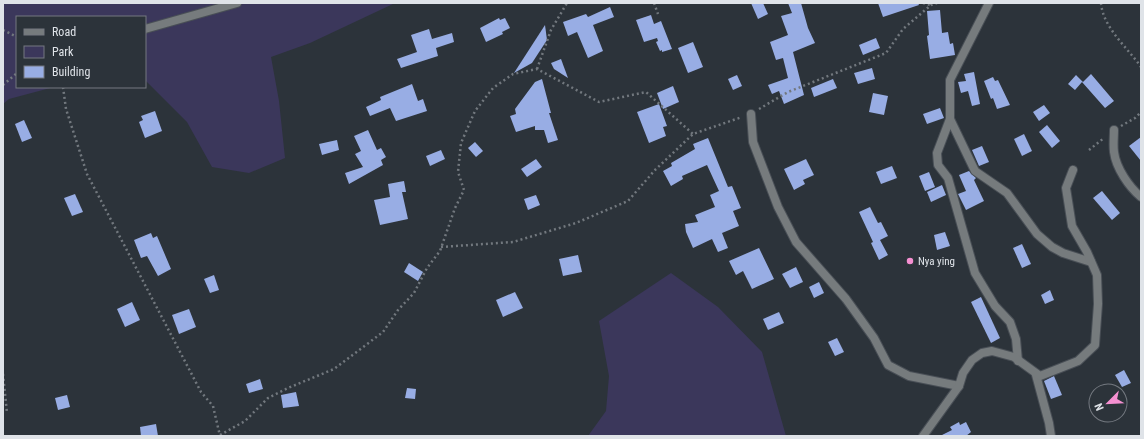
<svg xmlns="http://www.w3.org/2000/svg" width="1144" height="439" font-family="'Roboto Condensed',sans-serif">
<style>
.green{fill:#3b375b}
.building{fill:#98ade4}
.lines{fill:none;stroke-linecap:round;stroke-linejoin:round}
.street-casing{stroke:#494f56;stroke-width:10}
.path{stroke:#72787e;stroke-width:2.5;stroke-dasharray:2 3;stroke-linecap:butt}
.street{stroke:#767b7d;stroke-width:8}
.poi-dot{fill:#f590d1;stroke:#2c333a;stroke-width:1.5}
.labels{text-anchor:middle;stroke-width:4;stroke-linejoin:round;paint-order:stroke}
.poi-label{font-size:11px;fill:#dfe3e8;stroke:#2c333a;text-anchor:start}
</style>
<rect width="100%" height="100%" fill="#2c333a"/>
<g class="green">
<polygon points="3,3 395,3 310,43 271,57 279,101 285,158 249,173 212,167 187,122 145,80 145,17 17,17 17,87 54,87 9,99 3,104"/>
<polygon points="671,273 718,307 762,352 786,436 588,436 606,411 609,376 599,321"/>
</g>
<g class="building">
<polygon points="751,3 763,3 768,14 758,19"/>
<polygon points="788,3 801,3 808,28 815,43 793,52 804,95 784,104 779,91 772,94 768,85 788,78 783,58 776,60 770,42 788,35 781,16 792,13"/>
<polygon points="878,3 918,3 919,5 883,17"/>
<polygon points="610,7 614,17 593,25 603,51 588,58 577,32 568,36 563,22 586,14 588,17"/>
<polygon points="940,10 942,33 948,32 950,44 953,43 955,55 930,59 927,36 929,35 927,11"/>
<polygon points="651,15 654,24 661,21 672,49 662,52 662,50 660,51 656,42 658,41 657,38 644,42 636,20"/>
<polygon points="499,18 500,20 505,18 510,28 502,32 503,34 486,42 480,28"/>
<polygon points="545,25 547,40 532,63 514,73"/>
<polygon points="429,29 432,39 452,33 454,42 436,48 438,56 401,68 397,59 417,52 411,35"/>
<polygon points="876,38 880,48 863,55 859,45"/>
<polygon points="693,42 703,67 688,73 678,48"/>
<polygon points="561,59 568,78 554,69 551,63"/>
<polygon points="872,68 875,79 858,84 854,73"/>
<polygon points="974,72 980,104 972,106 968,91 961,93 958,82 966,81 964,74"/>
<polygon points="1091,74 1114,101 1105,108 1082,82 1075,90 1068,84 1076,75 1083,82"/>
<polygon points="737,75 742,86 733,90 728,79"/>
<polygon points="993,77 995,81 998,80 1010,105 997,109 993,98 991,99 984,81"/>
<polygon points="542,79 551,113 549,113 558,140 548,143 544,130 535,130 535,126 516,132 510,116 516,114 515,109 535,82"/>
<polygon points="833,79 837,88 814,97 811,88"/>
<polygon points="412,84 418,101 423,99 427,111 396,121 390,108 370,116 366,107 381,100 380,97"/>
<polygon points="673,86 679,102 663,109 657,93"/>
<polygon points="873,93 888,96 884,115 869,112"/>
<polygon points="659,104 667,126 663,127 666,136 649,143 637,112"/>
<polygon points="1044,105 1050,113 1039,121 1033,112"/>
<polygon points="940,108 944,118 927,124 923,114"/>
<polygon points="155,111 162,131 145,138 139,122 143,120 141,116"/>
<polygon points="24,120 32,138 22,142 15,124"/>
<polygon points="1047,125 1060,141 1052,148 1039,132"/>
<polygon points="368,130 377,150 381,148 386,157 381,160 383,165 349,184 345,173 363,167 355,154 361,151 354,136"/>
<polygon points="1024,134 1032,151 1022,156 1014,139"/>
<polygon points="1141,137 1141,161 1129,146"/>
<polygon points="708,138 728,187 732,186 741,208 733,211 739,226 722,233 728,248 718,252 712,239 693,248 686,232 685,224 698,222 695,215 715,207 710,195 719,191 707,165 682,176 683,179 671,186 663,171 672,166 671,163 695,149 693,144"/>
<polygon points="337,140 339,150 322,155 319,144"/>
<polygon points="475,142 483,151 476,157 468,148"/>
<polygon points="982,146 989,162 979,166 972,150"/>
<polygon points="441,150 445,159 430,166 426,156"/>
<polygon points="536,159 542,167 527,177 521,169"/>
<polygon points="806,159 814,175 803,180 805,184 794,190 784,169"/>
<polygon points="892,166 897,178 881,184 876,172"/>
<polygon points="969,171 976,178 974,180 984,201 966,210 958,194 966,191 959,175"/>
<polygon points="929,172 935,187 925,191 919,176"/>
<polygon points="404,181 406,192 402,192 408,219 380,225 374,200 390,197 388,184"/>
<polygon points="942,185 946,195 931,202 927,192"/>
<polygon points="1102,191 1120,213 1112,220 1093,198"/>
<polygon points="75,194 83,212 72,216 64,198"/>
<polygon points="536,195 540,205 528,210 524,199"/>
<polygon points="870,207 878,223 881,222 888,236 880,240 888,255 879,260 871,243 873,242 859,212"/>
<polygon points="945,232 950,246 937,250 934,235"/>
<polygon points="151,233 153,238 157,236 171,269 158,276 147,256 141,258 134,240"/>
<polygon points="1022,244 1031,264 1022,268 1013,248"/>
<polygon points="759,248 774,279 752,289 743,271 736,275 729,261"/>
<polygon points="578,255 582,272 563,276 559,259"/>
<polygon points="409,263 423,272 418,281 404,272"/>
<polygon points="796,267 803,282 790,288 782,274"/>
<polygon points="214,275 219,290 210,293 204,279"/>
<polygon points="819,282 824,293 814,298 809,287"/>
<polygon points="1050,290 1054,300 1045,304 1041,295"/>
<polygon points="515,292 523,308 503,317 496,300"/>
<polygon points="981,297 1000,338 991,343 971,302"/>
<polygon points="132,302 140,320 125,327 117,309"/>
<polygon points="189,309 196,327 179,334 172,315"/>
<polygon points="779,312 784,323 768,330 763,319"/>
<polygon points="837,338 844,352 835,356 828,342"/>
<polygon points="1124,370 1131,383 1122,387 1115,375"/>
<polygon points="1054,376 1062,395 1051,399 1044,381"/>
<polygon points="260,379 263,389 249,393 246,384"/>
<polygon points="407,388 416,389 415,399 405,398"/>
<polygon points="296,392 299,406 283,408 281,395"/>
<polygon points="67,395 70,407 58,410 55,398"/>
<polygon points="959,422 960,425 966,422 971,432 966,436 940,436 952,430 950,427"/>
<polygon points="156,424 158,436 141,436 140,427"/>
</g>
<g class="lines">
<defs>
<g id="street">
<polyline points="989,3 950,80 950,119 975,171 1007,193 1037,234 1052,247 1063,253 1091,262"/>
<polyline points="145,29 237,3"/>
<polyline points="751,114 753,142 778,207 796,242 846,299 874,338 888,365 909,376 959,386"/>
<polyline points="950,119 937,153 938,165 948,178 975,273 995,306 1010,322 1016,339 1018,361"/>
<path d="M1114,130C1114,137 1113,145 1114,152C1116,168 1129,187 1141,197"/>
<polyline points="1036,375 1049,423 1051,436"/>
<polyline points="923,436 959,386 963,373 972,360 982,353 992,351 1014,357 1040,376 1078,361 1095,345 1098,304 1097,275 1087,252 1072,226 1066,188 1073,170"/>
</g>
</defs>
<use href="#street" class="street-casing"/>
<g class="path">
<polyline points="654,3 658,14"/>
<polyline points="923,3 930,5"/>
<path d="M1101,3C1103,28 1128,48 1141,67"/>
<polyline points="3,30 17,37"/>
<polyline points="537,69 551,30 567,3"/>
<polyline points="3,85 17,73"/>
<polyline points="63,87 66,109 87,174 201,392 213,406 220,436"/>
<polyline points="759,109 788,92 886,53 903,29 931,5 937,3"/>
<polyline points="1121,126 1135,118 1141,112"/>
<polyline points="1089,150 1104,138"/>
<polyline points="441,247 513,242 576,223 628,201 655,170 693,134 742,117"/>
<polyline points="3,374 7,413"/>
<polyline points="220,435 245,421 268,398 288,388 334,369 383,332 398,310 414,293 427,268 440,251 455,208 464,190 458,172 461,143 475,111 493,88 513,74 537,69 599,102 646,92 693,134"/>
</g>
<use href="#street" class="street"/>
</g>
<circle class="poi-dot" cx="910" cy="261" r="4"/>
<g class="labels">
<g class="poi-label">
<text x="918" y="265">Nya ying</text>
</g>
</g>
<rect width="1144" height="439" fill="none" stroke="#dfe3e8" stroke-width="8"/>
<rect x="16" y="16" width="130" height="72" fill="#2c333a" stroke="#747980"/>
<rect x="24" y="29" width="20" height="6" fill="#767b7d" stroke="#747980"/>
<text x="52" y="36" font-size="12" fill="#dfe3e8">Road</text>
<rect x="24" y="46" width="20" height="12" fill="#3b375b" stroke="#747980"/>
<text x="52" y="56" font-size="12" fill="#dfe3e8">Park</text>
<rect x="24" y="66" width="20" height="12" fill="#98ade4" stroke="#747980"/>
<text x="52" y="76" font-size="12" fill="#dfe3e8">Building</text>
<g transform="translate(1108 403) rotate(246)"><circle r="19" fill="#2c333a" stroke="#747980"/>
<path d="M0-3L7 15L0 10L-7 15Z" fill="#f590d1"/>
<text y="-6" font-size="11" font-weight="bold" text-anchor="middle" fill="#dfe3e8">N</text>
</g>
</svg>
